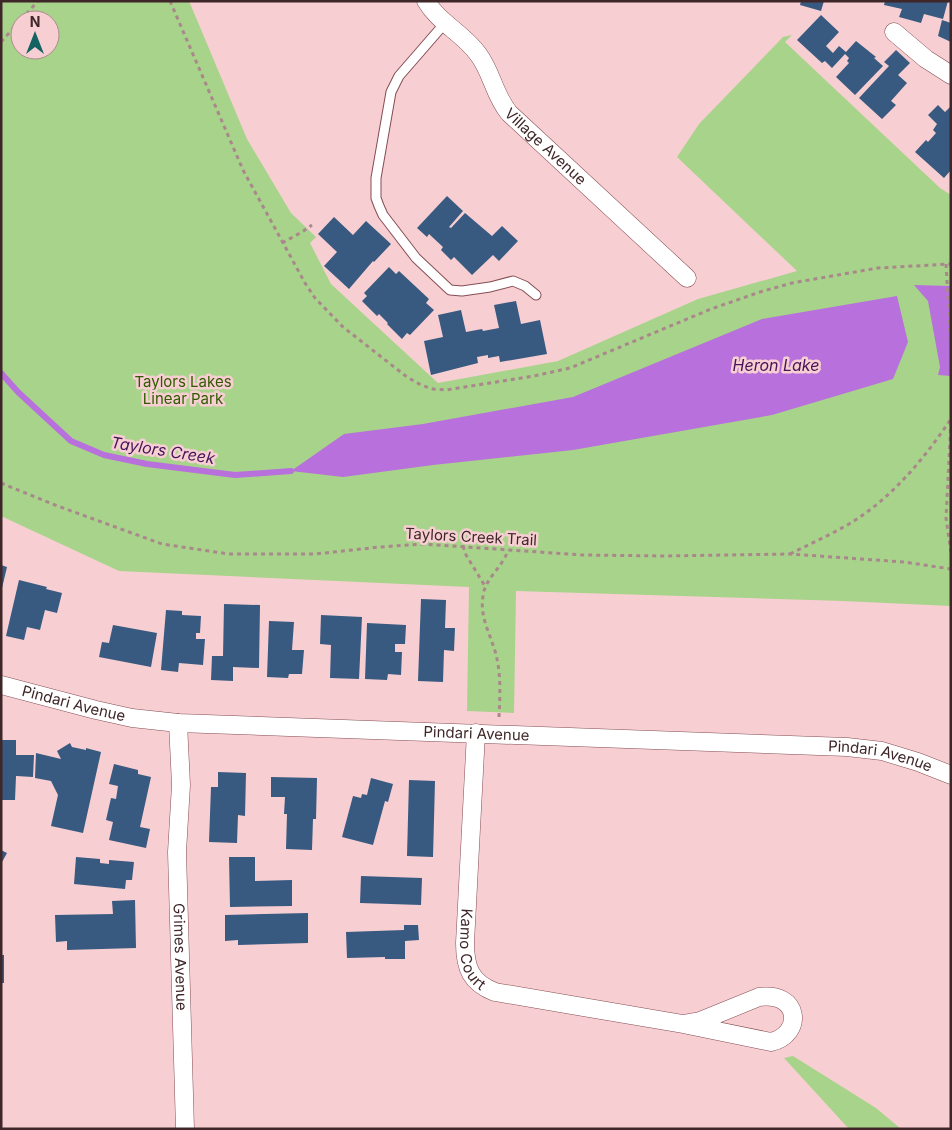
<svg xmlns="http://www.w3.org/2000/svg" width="952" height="1130" font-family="Inter,sans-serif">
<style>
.green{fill:#a8d38a;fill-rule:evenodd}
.water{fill:#b870dc}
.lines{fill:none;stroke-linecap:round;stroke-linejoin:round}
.stream{stroke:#b870dc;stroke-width:6}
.building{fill:#385980}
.lane-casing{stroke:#854d53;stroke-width:11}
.street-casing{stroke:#854d53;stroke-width:19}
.path{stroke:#a9888b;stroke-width:3;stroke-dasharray:4 4;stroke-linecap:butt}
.lane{stroke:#fff;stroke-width:9}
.street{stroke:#fff;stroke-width:18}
.labels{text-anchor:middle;stroke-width:5;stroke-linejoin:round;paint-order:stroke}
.street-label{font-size:15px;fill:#3f2729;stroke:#f7cfd2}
.park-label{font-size:15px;fill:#305a00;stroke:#f7cfd2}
.water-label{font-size:16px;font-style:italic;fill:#441559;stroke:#f7cfd2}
</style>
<rect width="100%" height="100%" fill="#f7cfd2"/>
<g class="green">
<path d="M1,1H189L247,139L291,213L316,237L310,243L331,284L438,383L558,361L698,299L797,271L677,157L699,124L783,37L792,35L785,42L940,188L951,195V606L843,601L516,591L514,713L467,711L469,587L119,571L1,516ZM20,20H50V50H20Z"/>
<polygon points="793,1056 876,1108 901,1129 849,1129 784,1058"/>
</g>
<g class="water">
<polygon points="914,285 951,286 951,376 938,375 940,367 928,301"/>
<polygon points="897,296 908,342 893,379 772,415 573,450 433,465 343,477 291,471 344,434 423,424 573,397 762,319"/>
</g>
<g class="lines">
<polyline class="stream" points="1,373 18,392 71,441 104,455 147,464 235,475 291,471"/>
</g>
<g class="building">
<polygon points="801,1 824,1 821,11 800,5"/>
<polygon points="885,1 948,1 943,19 924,14 921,23 899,17 902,9 884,5"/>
<polygon points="821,15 839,32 826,46 833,53 839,46 846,52 856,41 876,57 874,58 883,66 855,95 836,77 849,63 847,61 849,58 845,54 832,68 825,61 822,63 797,40"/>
<polygon points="942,20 951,23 951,42 938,36"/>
<polygon points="896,50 910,63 898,75 907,83 891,101 896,105 882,119 859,98 889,66 884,62"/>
<polygon points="938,105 945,112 951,106 951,170 944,178 915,152 926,140 928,142 936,133 933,130 937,124 928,115"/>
<polygon points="447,196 463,211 449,227 451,228 465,213 492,236 502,226 518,241 499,261 493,255 472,275 454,257 451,260 441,250 443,247 429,234 427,237 417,228"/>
<polygon points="334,217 353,235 366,221 391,244 374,262 373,261 349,289 324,266 337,252 318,234"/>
<polygon points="389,267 396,274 399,271 429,299 426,303 434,310 410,335 407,333 402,339 387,324 388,323 379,314 377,316 362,301 367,296 364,293"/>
<polygon points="516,301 521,324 540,320 547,354 500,362 499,356 488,358 488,355 477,357 478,363 431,375 424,341 443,337 438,315 461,310 466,332 482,329 483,331 499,328 494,305"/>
<polygon points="1,565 7,567 2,588 1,588"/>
<polygon points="19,580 47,587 46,589 62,593 57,613 45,610 40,630 27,627 24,640 6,636"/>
<polygon points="421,599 446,600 445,628 455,628 454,651 444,650 443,682 418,681"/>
<polygon points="224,604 260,605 259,668 233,667 233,681 211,680 212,656 223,656"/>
<polygon points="166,610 182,611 182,615 201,616 200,633 196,633 196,639 205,639 203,665 179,663 178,672 161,670"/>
<polygon points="321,615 362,617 359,679 330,678 331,645 320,644"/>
<polygon points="269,621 294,622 292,650 304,650 302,674 289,674 288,678 267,677"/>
<polygon points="367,623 406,625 405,644 395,644 395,652 402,652 401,675 388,674 387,680 365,679"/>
<polygon points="113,625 157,633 151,667 99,657 102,642 109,643"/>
<polygon points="1,740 16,740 16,755 34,755 33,777 16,776 15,800 1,800"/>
<polygon points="70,743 72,747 86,750 86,748 101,752 83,833 51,826 58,795 51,781 35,778 36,753 61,759 57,751"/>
<polygon points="114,764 138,770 138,774 151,777 140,827 150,829 146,848 109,840 113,822 106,820 111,798 116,799 118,786 109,784"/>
<polygon points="218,772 246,773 245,816 238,815 237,843 209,842 211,787 218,787"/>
<polygon points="271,777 317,778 316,819 313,819 312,850 286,849 287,814 284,814 285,797 271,797"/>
<polygon points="371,778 393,784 388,802 385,801 373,845 342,837 353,796 361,798 362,794 367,795"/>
<polygon points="409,780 435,781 433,857 407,856"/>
<polygon points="1,850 7,853 1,864"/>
<polygon points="76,857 100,859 100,863 109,864 109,860 134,862 132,880 126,880 125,889 74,884"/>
<polygon points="229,857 255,857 255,881 292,880 292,906 230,907"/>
<polygon points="361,876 422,878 421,905 360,903"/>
<polygon points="135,900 136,948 67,950 67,941 56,942 55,915 113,914 112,901"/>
<polygon points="308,913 308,943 238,945 238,940 225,941 225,915"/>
<polygon points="404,925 418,925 419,940 405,941 405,959 385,959 385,957 347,958 346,932 404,930"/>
<rect x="1" y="955" width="3" height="28"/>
</g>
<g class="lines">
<defs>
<polyline id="lane" points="445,23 399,76 391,92 376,178 376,198 379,206 383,215 416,258 450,290 462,291 490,287 513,281 525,286 536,295"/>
<g id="street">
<path id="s1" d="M426,1C439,23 464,34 478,54C492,72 494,95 509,113L687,278"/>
<polyline points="894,32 926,59 951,75"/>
<path id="s2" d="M1,685L96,710L132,718L178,723L847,747L882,751L918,762L951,775"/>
<path id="s3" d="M178,723L181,785L177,852L185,1129"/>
<path id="s4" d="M476,733L465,943C465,968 471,983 495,992L683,1024L771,1042C803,1035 801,991 759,997L700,1021L683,1024"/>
</g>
</defs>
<use href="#lane" class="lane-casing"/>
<use href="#street" class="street-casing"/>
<g class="path">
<polyline points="170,1 243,170 305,283 315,298 343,327 407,377 421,385 433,389 446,390 534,376 570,368 711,309 760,292 792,283 878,268 951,264"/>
<polyline points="21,20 38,1"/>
<polyline points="1,42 20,21"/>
<polyline points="282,243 302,232 312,225"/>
<polyline points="946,264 951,352"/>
<polyline points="951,421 946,518 951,553"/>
<polyline points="1,483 55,505 162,544 229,554 315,554 380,547 423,544 582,555 664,556 790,554 904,562 951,569"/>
<polyline points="463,546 466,555 485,586"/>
<path d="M790,554C810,544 830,535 849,524C891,499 924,459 951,419"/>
<path d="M499,717C500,698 501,678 497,659C493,638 479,619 483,596C485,578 503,567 508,550"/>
</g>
<use href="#lane" class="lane"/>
<use href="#street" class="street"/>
</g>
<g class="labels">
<g class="street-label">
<text dy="5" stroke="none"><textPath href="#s1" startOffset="191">Village Avenue</textPath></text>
<text transform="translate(471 537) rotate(3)" y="5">Taylors Creek Trail</text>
<text dy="5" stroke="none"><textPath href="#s2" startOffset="75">Pindari Avenue</textPath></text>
<text dy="5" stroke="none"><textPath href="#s2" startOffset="480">Pindari Avenue</textPath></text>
<text dy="5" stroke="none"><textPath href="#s2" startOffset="885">Pindari Avenue</textPath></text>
<text dy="5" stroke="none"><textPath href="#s4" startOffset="218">Kamo Court</textPath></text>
<text dy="5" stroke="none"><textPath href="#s3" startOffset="234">Grimes Avenue</textPath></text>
</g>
<g class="park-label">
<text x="183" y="387">Taylors Lakes<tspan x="183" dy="17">Linear Park</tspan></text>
</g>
<g class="water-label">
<text x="776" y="371">Heron Lake</text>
<text transform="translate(163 450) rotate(9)" y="6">Taylors Creek</text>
</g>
</g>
<rect width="952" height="1130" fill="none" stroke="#3f2729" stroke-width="5"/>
<g transform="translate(35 35)"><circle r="24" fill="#f7cfd2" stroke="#ad8c8e"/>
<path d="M0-4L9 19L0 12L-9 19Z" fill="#126361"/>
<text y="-8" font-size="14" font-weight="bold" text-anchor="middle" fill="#3f2729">N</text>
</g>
</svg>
